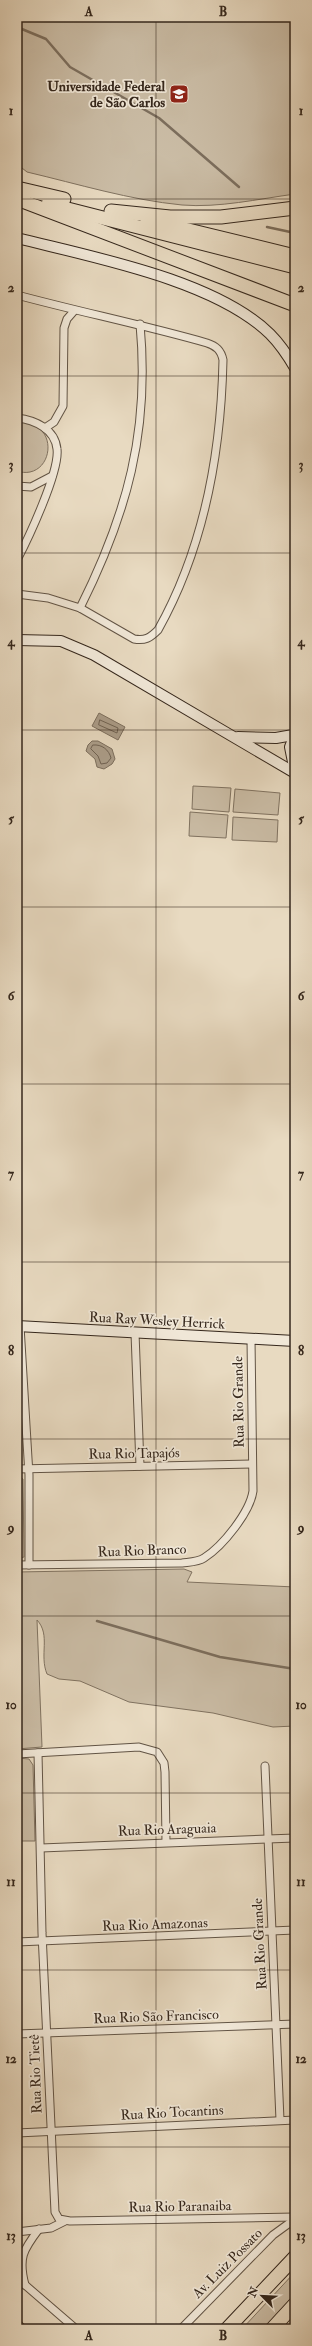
<svg xmlns="http://www.w3.org/2000/svg" width="312" height="2346" font-family="'IM FELL Double Pica',serif">
<style>
.green{fill:#cabca5;stroke:#807260}
.water{fill:#ab9d89;stroke:#7c6e5d}
.lines{fill:none;stroke-linecap:round;stroke-linejoin:round}
.shore{stroke:#706252;stroke-width:1}
.stream{stroke:#7c6e5d;stroke-width:2.5}
.street-casing{stroke:#625445;stroke-width:9}
.secondary-casing{stroke:#35271c;stroke-width:12}
.highway-casing{stroke:#35271c;stroke-width:15}
.street{stroke:#f0e7d7;stroke-width:7}
.secondary{stroke:#f0e7d7;stroke-width:10}
.highway{stroke:#e8dac1;stroke-width:13}
.grid{fill:none;stroke:#35271c;stroke-width:1;stroke-opacity:0.55}
.labels{text-anchor:middle;stroke-width:3.5;stroke-linejoin:round;paint-order:stroke}
.poi-label{font-size:14px;font-weight:bold;fill:#35271c;stroke:#f0e7d7;text-anchor:end}
.street-label{font-size:14px;fill:#35271c;stroke:#f0e7d7}
.neatline{fill:none;stroke:#35271c;stroke-width:1.5}
.grid-label{font-size:13px;text-anchor:middle;font-weight:bold;fill:#35271c}
</style>
<rect width="100%" height="100%" fill="#e8dac1"/>
<filter id="stains"><feTurbulence type="fractalNoise" baseFrequency=".005" numOctaves="4"/><feColorMatrix values="0 0 0 0 .2 0 0 0 0 .09 0 0 0 0 .02 0 0 0 .5 -.17"/></filter>
<radialGradient id="worn" r=".72"><stop offset=".6" stop-color="#630" stop-opacity="0"/><stop offset="1" stop-color="#630" stop-opacity=".3"/></radialGradient>
<g class="green">
<path d="M17,17H295V194C258,199 219,208 182,205C130,200 78,184 27,172L17,164Z"/>
<path d="M17,419C24,422 35,424 40,429C54,441 49,468 30,472C26,473 21,472 17,472Z"/>
<polygon points="193,786 231,788 229,812 192,809"/>
<polygon points="235,789 280,793 278,815 233,812"/>
<polygon points="190,812 228,815 226,838 189,836"/>
<polygon points="233,817 278,820 277,842 232,840"/>
<polygon points="17,1476 23,1479 24,1557 17,1559"/>
<path d="M184,1569L192,1572L187,1582L295,1587V1726L273,1727L213,1713L129,1702L80,1681L59,1679L47,1674C39,1655 51,1635 37,1620L42,1747L17,1749V1572Z"/>
<polygon points="17,1758 29,1759 33,1765 35,1841 17,1841"/>
<polygon points="295,2272 295,2299 268,2329 242,2329"/>
</g>
<g class="water">
<polygon points="99,713 125,727 118,740 92,726"/>
<polygon points="92,741 98,741 112,749 115,759 112,764 104,769 97,767 95,759 86,751 88,745"/>
</g>
<g class="lines">
<g class="shore">
<polygon points="100,720 118,728 117,733 99,725"/>
<path d="M93,745C102,744 109,750 111,758L107,763L101,764L98,756L91,749Z"/>
</g>
<g class="stream">
<polyline points="17,27 46,39 70,67 159,118 239,187"/>
<polyline points="267,227 295,233"/>
<polyline points="97,1621 220,1657 295,1669"/>
</g>
<defs>
<g id="street">
<path d="M17,295C80,312 144,325 207,343C216,346 221,350 223,360C221,454 204,548 158,630C150,638 145,641 134,639L80,608L48,598L17,594"/>
<path d="M17,418C35,420 55,429 57,449C60,471 28,539 17,560"/>
<polyline points="45,428 54,422 63,406 64,328 67,319 74,311"/>
<polyline points="17,486 31,487 52,476"/>
<path d="M80,608C127,514 150,431 140,324"/>
<polyline points="20,1326 29,1475 29,1565"/>
<polyline points="135,1333 140,1466"/>
<polyline points="17,1469 252,1464"/>
<path d="M17,1565L182,1563C189,1562 198,1562 204,1558C223,1546 250,1512 253,1491L251,1339"/>
<polyline points="38,1753 42,1933 55,2212 59,2219 70,2221 295,2217"/>
<polyline points="17,1754 139,1747 157,1752 164,1763 165,1772 166,1842"/>
<polyline points="265,1766 280,2120"/>
<polyline points="41,1848 295,1838"/>
<polyline points="17,1942 295,1930"/>
<polyline points="17,2034 295,2024"/>
<polyline points="17,2133 295,2120"/>
<polyline points="17,2232 51,2228 65,2221"/>
<polyline points="17,2278 76,2329"/>
<path d="M25,2285C18,2258 23,2250 39,2229"/>
<polyline points="17,2323 23,2329"/>
<polyline points="181,2329 273,2235 295,2219"/>
</g>
<g id="secondary">
<path d="M17,238C92,257 215,280 270,334C280,344 288,356 295,368"/>
<polyline points="17,640 61,641 94,655 295,773"/>
<polyline points="295,734 290,747 295,772"/>
<polyline points="238,737 276,738 293,735"/>
<polyline points="17,1326 295,1341"/>
</g>
<g id="highway">
<polyline points="17,188 64,199"/>
<polyline points="17,199 295,305"/>
<polyline points="48,204 295,267"/>
<polyline points="111,211 170,217 221,217 295,208"/>
<polyline points="147,220 295,256"/>
<polyline points="227,2329 295,2257"/>
<polyline points="272,2329 295,2304"/>
</g>
</defs>
<use href="#street" class="street-casing"/>
<use href="#secondary" class="secondary-casing"/>
<use href="#highway" class="highway-casing"/>
<use href="#street" class="street"/>
<use href="#secondary" class="secondary"/>
<use href="#highway" class="highway"/>
</g>
<path class="grid" d="M156,17V2329M17,199H295M17,376H295M17,553H295M17,730H295M17,907H295M17,1084H295M17,1262H295M17,1439H295M17,1616H295M17,1793H295M17,1970H295M17,2147H295"/>
<defs>
<symbol id="university-square" viewBox="-11 -11 22 22"><rect x="-9" y="-9" width="18" height="18" rx="4" fill="#8f2418" stroke="#f0e7d7"/><path d="M0-5L7-2L0 1L-7-2ZM-4 1L0 2.5L4 1V4Q0 6-4 4Z" fill="#fff"/></symbol>
</defs>
<g fill-rule="evenodd">
<use href="#university-square" x="168" y="83" width="22" height="22"/>
</g>
<g class="labels">
<g class="poi-label">
<text x="165" y="91">Universidade Federal<tspan x="165" dy="16">de São Carlos</tspan></text>
</g>
<g class="street-label">
<text transform="translate(157 1320) rotate(3)" y="5">Rua Ray Wesley Herrick</text>
<text transform="translate(238 1402) rotate(-91)" y="5">Rua Rio Grande</text>
<text transform="translate(134 1453) rotate(-1)" y="5">Rua Rio Tapajós</text>
<text transform="translate(142 1550) rotate(-2)" y="5">Rua Rio Branco</text>
<text transform="translate(167 1829) rotate(-2)" y="5">Rua Rio Araguaia</text>
<text transform="translate(155 1924) rotate(-2)" y="5">Rua Rio Amazonas</text>
<text transform="translate(259 1944) rotate(-93)" y="5">Rua Rio Grande</text>
<text transform="translate(156 2016) rotate(-2)" y="5">Rua Rio São Francisco</text>
<text transform="translate(35 2074) rotate(-92)" y="5">Rua Rio Tietê</text>
<text transform="translate(172 2112) rotate(-3)" y="5">Rua Rio Tocantins</text>
<text transform="translate(180 2206) rotate(-1)" y="5">Rua Rio Paranaiba</text>
<text transform="translate(227 2263) rotate(-45)" y="5">Av. Luiz Possato</text>
</g>
</g>
<rect width="312" height="2346" fill="none" stroke="#e8dac1" stroke-width="44"/>
<g transform="translate(262 2296) rotate(294)" stroke="#f0e7d7" stroke-width="3" paint-order="stroke">
<path d="M0-3L7 15L0 10L-7 15Z" fill="#35271c"/>
<text y="-6" font-size="11" font-weight="bold" text-anchor="middle" fill="#35271c">N</text>
</g>
<rect x="22" y="22" width="268" height="2302" class="neatline"/>
<g class="grid-label">
<text x="89" y="16">A</text>
<text x="223" y="16">B</text>
<text x="11" y="115">1</text>
<text x="301" y="115">1</text>
<text x="11" y="292">2</text>
<text x="301" y="292">2</text>
<text x="11" y="469">3</text>
<text x="301" y="469">3</text>
<text x="11" y="646">4</text>
<text x="301" y="646">4</text>
<text x="11" y="823">5</text>
<text x="301" y="823">5</text>
<text x="11" y="1000">6</text>
<text x="301" y="1000">6</text>
<text x="11" y="1178">7</text>
<text x="301" y="1178">7</text>
<text x="11" y="1355">8</text>
<text x="301" y="1355">8</text>
<text x="11" y="1532">9</text>
<text x="301" y="1532">9</text>
<text x="11" y="1709">10</text>
<text x="301" y="1709">10</text>
<text x="11" y="1886">11</text>
<text x="301" y="1886">11</text>
<text x="11" y="2063">12</text>
<text x="301" y="2063">12</text>
<text x="11" y="2240">13</text>
<text x="301" y="2240">13</text>
<text x="89" y="2340">A</text>
<text x="223" y="2340">B</text>
</g>
<rect width="100%" height="100%" filter="url(#stains)"/>
<rect width="100%" height="100%" fill="url(#worn)"/>
</svg>
